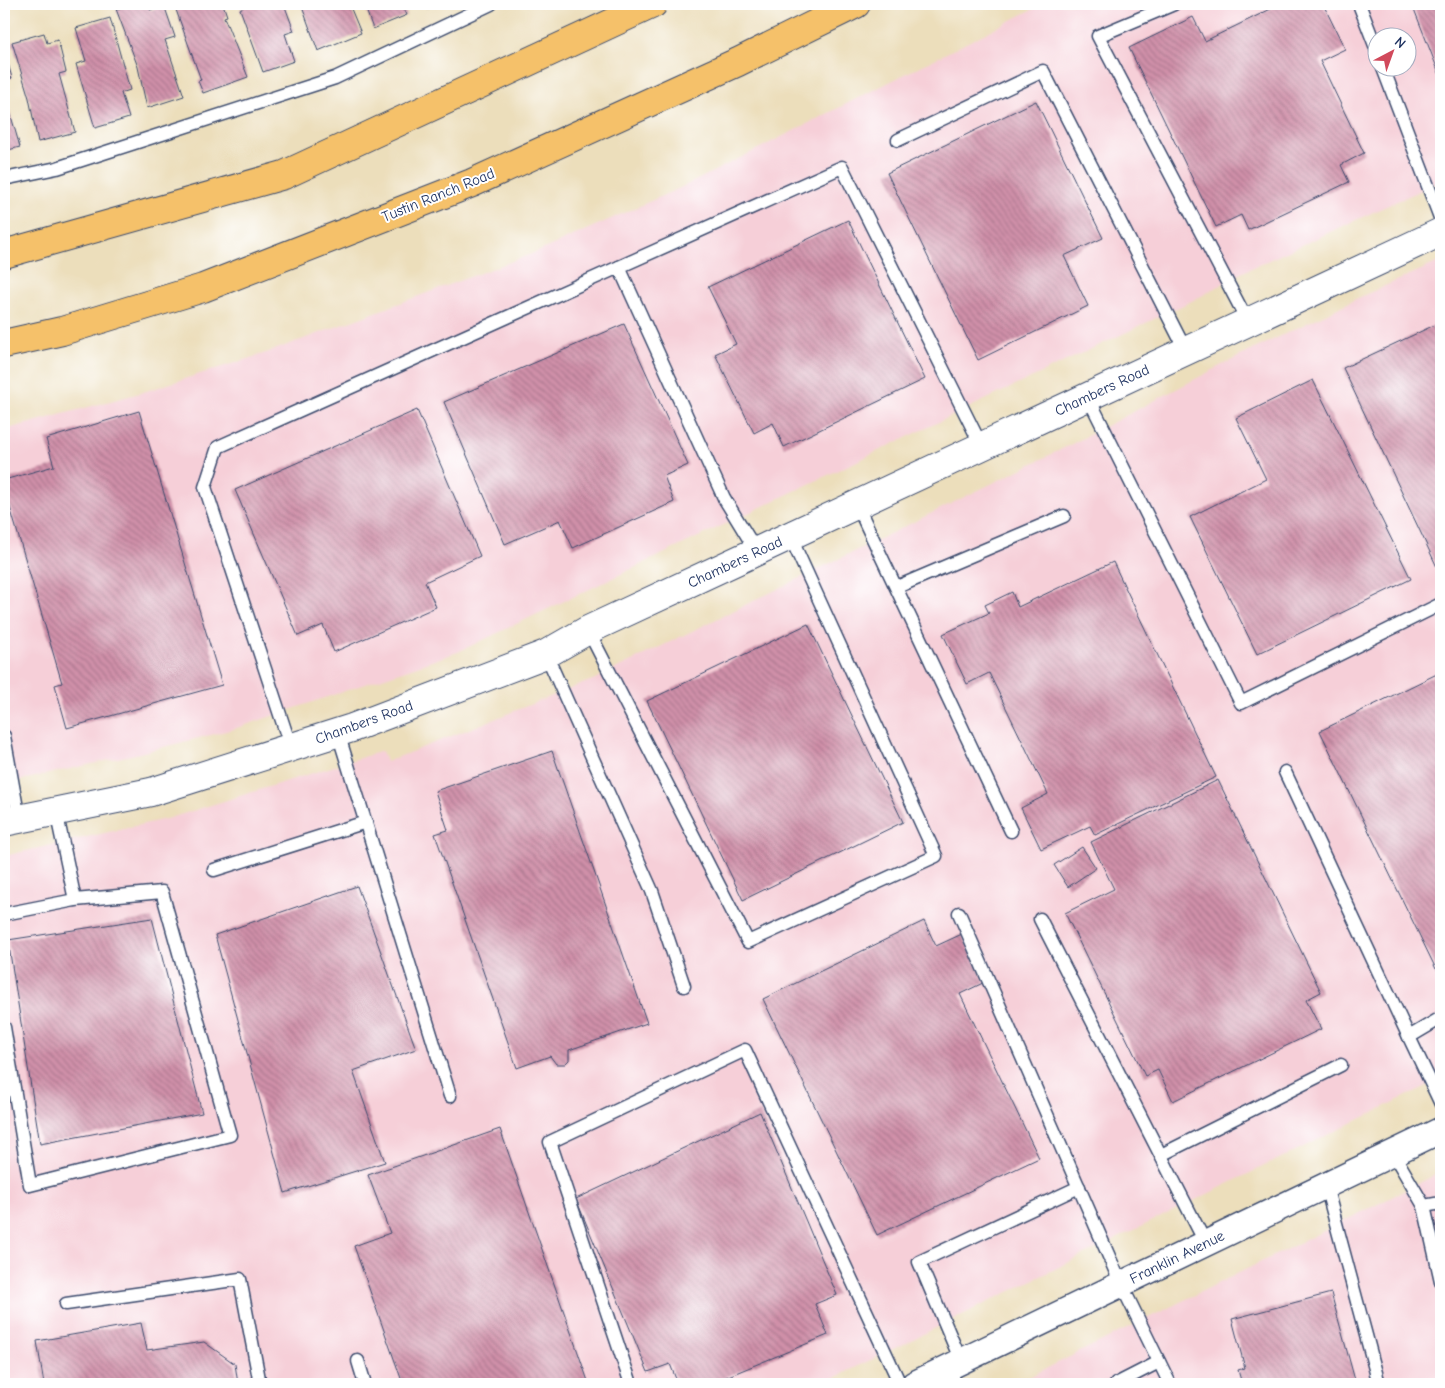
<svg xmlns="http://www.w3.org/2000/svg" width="1445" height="1388" font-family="'Comic Neue',sans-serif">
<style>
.built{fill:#f6cfd8;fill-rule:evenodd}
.building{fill:url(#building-back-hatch)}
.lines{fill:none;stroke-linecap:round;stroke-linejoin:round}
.service-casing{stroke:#3a496c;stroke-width:15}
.minor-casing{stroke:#3a496c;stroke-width:28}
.tertiary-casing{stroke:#3a496c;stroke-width:30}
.primary-casing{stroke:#3a496c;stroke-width:30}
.path{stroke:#3a496c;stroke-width:3;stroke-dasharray:1 4;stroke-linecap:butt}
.service{stroke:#fff;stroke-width:12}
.minor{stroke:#fff;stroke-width:25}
.tertiary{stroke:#fff;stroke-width:28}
.primary{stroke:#f5c16b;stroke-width:28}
.labels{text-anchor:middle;stroke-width:4;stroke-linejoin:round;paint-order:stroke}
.street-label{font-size:15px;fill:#1b2f5e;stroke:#fff}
</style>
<defs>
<pattern id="building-back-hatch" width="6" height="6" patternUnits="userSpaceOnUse" patternTransform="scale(1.25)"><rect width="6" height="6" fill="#d090a9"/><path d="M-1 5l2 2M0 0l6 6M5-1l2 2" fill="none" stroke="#a8768d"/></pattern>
</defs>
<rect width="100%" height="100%" fill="#fff"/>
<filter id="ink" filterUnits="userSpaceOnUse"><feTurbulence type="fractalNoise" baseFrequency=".02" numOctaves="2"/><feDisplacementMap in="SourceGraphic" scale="10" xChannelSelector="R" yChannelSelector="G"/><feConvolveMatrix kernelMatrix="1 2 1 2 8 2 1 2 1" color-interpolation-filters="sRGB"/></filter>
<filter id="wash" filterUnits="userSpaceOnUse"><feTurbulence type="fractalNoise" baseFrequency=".0096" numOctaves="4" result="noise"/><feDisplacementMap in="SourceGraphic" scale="20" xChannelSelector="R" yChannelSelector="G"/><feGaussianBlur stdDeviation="1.12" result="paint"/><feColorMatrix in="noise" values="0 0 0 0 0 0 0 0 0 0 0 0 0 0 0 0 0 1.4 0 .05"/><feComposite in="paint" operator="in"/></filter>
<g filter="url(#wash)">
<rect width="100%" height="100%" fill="#ecdebb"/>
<g class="built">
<path d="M1043,4H1441V181L1243,272L1198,298L458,652L234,729L136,754L4,784V430L140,393L266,353L537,252L691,183ZM1378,38H1408V68H1378Z"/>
<polygon points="1441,261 1441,1079 822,1384 4,1384 4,856 170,818 382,751 386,762 595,679 1070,445 1224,364 1360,297"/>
<polygon points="1441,1172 1441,1384 1015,1384 1378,1204"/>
</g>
<g id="blocks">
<g class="building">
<polygon points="133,4 148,4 150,10 164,5 175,37 165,40 184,96 147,108 138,67 116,9"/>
<polygon points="172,4 223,4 227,16 224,17 248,77 203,93 198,81 201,80 175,7"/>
<polygon points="249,4 284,4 294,31 285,34 294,61 263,72 240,9"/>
<polygon points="301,4 349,4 361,33 318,51"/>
<polygon points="364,4 402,4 407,15 373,29"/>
<polygon points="1281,4 1323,4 1345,49 1320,61 1364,153 1341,165 1349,182 1248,230 1241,215 1216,227 1129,48 1193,17 1205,41"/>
<polygon points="1412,4 1441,4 1441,78"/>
<polygon points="110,18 130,90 121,93 129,118 95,128 76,64 86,61 76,28"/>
<polygon points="44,33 47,43 58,40 66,72 59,74 75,132 38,142 29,98 12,42"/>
<polygon points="6,56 12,78 4,80 4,57"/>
<polygon points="4,92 20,147 4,151"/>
<polygon points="1036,101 1103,238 1064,256 1088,306 978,360 887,173"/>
<polygon points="848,220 925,379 784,447 773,423 754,433 715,354 736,344 708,287"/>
<polygon points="1441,322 1441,565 1437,567 1343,368"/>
<polygon points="624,324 688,465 664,476 674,502 573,548 560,520 505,544 444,402"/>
<polygon points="1313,380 1411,579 1257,654 1190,517 1266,479 1236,418"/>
<polygon points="417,410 480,556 425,582 436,607 334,652 323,625 298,636 235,490"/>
<polygon points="139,411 222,685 67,728 55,685 62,683 4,487 4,480 54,466 46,439"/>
<polygon points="1113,562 1216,777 1095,835 1090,826 1041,849 1021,808 1048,794 989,673 967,684 943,634 989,613 985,605 1012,592 1018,607"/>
<polygon points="808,624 903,822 743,900 647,701"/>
<polygon points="1441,672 1441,967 1436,969 1320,731"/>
<polygon points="552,751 647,1023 569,1050 569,1060 565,1064 556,1064 550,1056 517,1068 435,834 448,830 435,791"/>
<polygon points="1218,780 1321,992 1306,1000 1321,1029 1173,1101 1158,1070 1145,1076 1065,913 1114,889 1091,842"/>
<polygon points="1082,847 1096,868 1068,887 1054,865"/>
<polygon points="357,886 416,1049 353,1071 385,1162 285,1193 215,935"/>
<polygon points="152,918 202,1113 40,1144 8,940"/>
<polygon points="924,921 936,946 962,934 985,982 960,994 1039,1158 877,1235 763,999"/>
<polygon points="760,1112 837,1295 815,1304 828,1335 709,1384 678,1384 670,1364 648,1372 576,1199"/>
<polygon points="500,1129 589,1384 403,1384 354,1246 390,1233 368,1175"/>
<polygon points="1331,1293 1356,1384 1242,1384 1238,1370 1245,1368 1232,1319"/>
<polygon points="141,1323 147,1350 204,1342 235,1364 238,1384 44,1384 37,1341"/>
</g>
</g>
</g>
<g filter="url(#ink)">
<use href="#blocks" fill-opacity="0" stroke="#3a496c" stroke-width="1"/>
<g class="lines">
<defs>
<g id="service">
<polyline points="1174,4 1098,36 1248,322"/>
<polyline points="1359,4 1378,53"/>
<polyline points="1383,68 1441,220"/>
<polyline points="898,140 1043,71 1186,351"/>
<polyline points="4,179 57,168 335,78 491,4"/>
<polyline points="1088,397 1241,703 1441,604"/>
<polyline points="857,505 1011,831"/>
<polyline points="757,552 724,498 619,267 842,167 982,447"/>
<polyline points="897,587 1064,516"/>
<polyline points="588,630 748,942 936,856 790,536"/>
<polyline points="546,654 652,891 684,986"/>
<polyline points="338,733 450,1096"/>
<polyline points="4,736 19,819"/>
<polyline points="291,748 205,487 218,447 619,267"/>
<polyline points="1285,772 1409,1037"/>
<polyline points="214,870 366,822"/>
<polyline points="959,913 1121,1284 1170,1384"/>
<polyline points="4,914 75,900 56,811"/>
<polyline points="1040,919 1206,1244"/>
<polyline points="1441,1018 1409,1037 1441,1104"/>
<polyline points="4,1027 30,1185 230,1135 162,892 75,900"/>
<polyline points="1393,1153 1424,1206 1441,1203"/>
<polyline points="1161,1155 1341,1065"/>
<polyline points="1326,1186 1379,1384"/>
<polyline points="1424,1206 1441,1281"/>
<polyline points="66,1304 240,1279 260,1384"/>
<polyline points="358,1361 365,1384"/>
<polyline points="961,1361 919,1262 1079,1187"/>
<polyline points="950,1367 955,1384"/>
<polyline points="631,1384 550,1142 745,1050 900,1384"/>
<polyline points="1116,1384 1159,1362"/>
</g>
<polyline id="minor" points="914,1384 1441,1130"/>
<polyline id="tertiary" points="4,822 151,792 352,728 546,654 588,630 1441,232"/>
<g id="primary">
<polyline points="4,254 284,175 653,4"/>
<polyline points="4,344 62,331 203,288 472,183 738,62 856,4"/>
</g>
</defs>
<use href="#service" class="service-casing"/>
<use href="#minor" class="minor-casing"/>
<use href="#tertiary" class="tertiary-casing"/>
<use href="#primary" class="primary-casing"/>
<polyline class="path" points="428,4 429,11"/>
<use href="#service" class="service"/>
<use href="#minor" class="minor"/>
<use href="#tertiary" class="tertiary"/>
<use href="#primary" class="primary"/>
</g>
</g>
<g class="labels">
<g class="street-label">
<text transform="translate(438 195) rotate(-22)" y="5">Tustin Ranch Road</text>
<text transform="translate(1102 390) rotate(-25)" y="5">Chambers Road</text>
<text transform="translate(735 562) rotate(-25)" y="5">Chambers Road</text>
<text transform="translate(364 722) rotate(-20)" y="5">Chambers Road</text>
<text transform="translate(1177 1257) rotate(-26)" y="5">Franklin Avenue</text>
</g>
</g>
<rect width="1445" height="1388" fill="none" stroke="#fff" stroke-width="20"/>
<g transform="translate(1392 52) rotate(41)"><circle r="24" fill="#ffffff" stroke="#a4acbf"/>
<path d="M0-4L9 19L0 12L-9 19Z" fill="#d1495b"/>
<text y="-8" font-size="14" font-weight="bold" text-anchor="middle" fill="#1b2f5e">N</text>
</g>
</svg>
